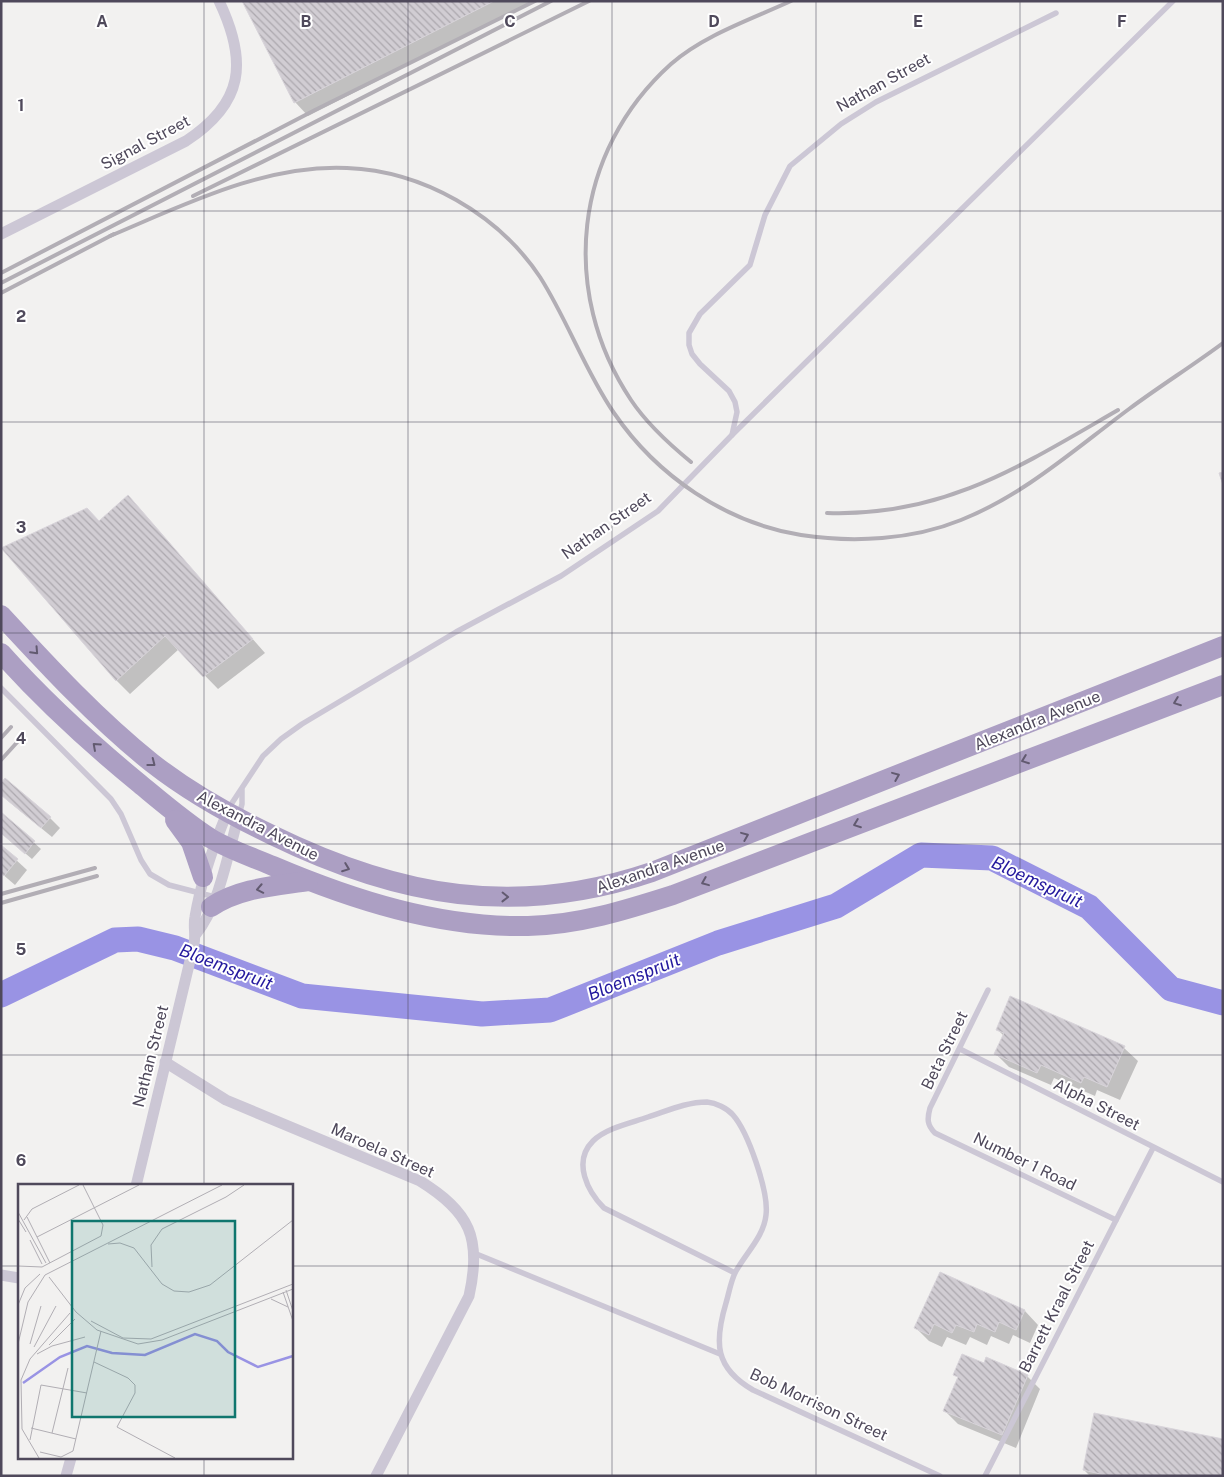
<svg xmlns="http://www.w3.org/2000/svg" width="1224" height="1477" font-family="'Public Sans',sans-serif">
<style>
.shadow{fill:#0003}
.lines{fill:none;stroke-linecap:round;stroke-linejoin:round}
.river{stroke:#9993e4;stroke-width:25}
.building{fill:url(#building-back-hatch);stroke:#d8d4da}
.service{stroke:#ccc7d5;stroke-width:5.5}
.minor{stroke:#ccc7d5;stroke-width:11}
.trunk{stroke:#ac9fc3;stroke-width:20}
.rail{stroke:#b2aeb5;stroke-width:4}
.oneway{stroke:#625a70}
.grid{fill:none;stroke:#4f495b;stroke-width:1;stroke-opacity:0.55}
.labels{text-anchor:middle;stroke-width:4;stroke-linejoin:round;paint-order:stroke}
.street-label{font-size:16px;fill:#4f495b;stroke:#fff}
.water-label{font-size:18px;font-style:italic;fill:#24199e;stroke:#fff}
.inset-river{fill:none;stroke:#9993e4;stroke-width:2.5}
.inset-road{fill:none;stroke:#b1aeb4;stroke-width:1}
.view{fill:#0f766e;fill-opacity:0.15;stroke:#0f766e;stroke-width:2.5}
.inset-edge{fill:none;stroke:#4f495b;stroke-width:2.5}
.grid-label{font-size:16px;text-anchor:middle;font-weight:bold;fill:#4f495b;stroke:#fff;stroke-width:4;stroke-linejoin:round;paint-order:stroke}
</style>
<defs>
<pattern id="building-back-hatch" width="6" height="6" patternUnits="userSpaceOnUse" patternTransform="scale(1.25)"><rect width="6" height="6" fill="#d1cdd3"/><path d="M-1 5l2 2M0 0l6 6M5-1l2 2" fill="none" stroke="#aca8ae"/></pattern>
</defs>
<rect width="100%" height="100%" fill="#f2f1f0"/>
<g class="shadow">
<polygon points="243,1 534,1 308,116 295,102"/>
<polygon points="128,497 265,653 218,689 179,649 130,694 116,680 100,522"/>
<polygon points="7,800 50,818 60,828 52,837"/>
<polygon points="1,813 41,849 32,859 1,833"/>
<polygon points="1,846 27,870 15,885 1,873"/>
<polygon points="997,1029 1124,1048 1138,1061 1120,1100 1097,1090 1095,1096 1054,1078 1051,1085 1009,1067 996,1054 1004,1036"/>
<polygon points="941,1273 1025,1311 1038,1325 1030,1343 1013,1335 1009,1344 991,1336 987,1345 970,1337 966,1345 947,1337 942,1347 929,1341 916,1328"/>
<polygon points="984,1365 1027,1376 1040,1389 1016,1448 958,1424 945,1411 959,1378 955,1374"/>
<polygon points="1084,1470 1223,1476 1090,1476"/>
</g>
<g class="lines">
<polyline class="river" points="1,995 115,940 138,939 175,948 302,996 482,1014 550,1010 718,943 836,906 921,855 992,858 1089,907 1171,989 1223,1003"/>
</g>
<g class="building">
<polygon points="242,1 494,1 294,103"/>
<polygon points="1223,472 1223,485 1219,473"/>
<polygon points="128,495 253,639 203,677 165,636 116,681 1,548 87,508 99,521"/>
<polygon points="5,778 51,817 41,828 1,795 1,783"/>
<polygon points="1,812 35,841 25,854 1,833"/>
<polygon points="1,845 18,859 4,876 1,873"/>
<polygon points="1010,996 1125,1046 1107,1087 1084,1077 1081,1083 1041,1065 1037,1073 994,1054 1004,1033 996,1030"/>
<polygon points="940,1272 1025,1310 1016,1330 999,1322 995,1332 977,1324 974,1332 956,1325 952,1333 934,1324 929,1335 914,1328"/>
<polygon points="962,1354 984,1363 986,1357 1028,1375 1002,1435 943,1411 958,1377 953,1375"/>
<polygon points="1094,1413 1223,1439 1223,1476 1109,1476 1083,1470"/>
</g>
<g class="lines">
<g class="service">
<polyline points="732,435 1173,1"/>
<polyline points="1,688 111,799 121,814 141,860 150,874 169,885 215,897"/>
<polyline points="228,809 263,756 281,739 302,724 456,632 561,576 658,511 732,435 737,412 735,402 729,391 700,364 692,354 689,345 689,333 700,314 750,265 765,215 790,166 841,124 876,102 1056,13"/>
<polyline points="239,815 242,804 242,790"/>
<path d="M988,990L930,1108C927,1119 927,1125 935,1133L1116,1220"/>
<polyline points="960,1049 1223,1182"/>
<polyline points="474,1253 720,1354"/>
<path d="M735,1273L604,1208C588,1192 572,1162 593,1141C606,1128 631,1123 648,1117C667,1111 686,1102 707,1102C716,1103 727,1108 733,1115C748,1132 769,1192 766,1215C764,1236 746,1253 736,1271C731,1280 729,1293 726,1303C714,1343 715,1368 753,1390L940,1476"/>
<polyline points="985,1476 1153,1148"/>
</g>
<g class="minor">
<path d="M1,234L186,141C244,103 248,62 219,1"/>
<path d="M196,934C219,906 228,854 238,818"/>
<path d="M165,1062L226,1100L420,1181C470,1212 482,1238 469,1296L376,1476"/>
<path d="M136,1186L194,944C196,934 193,926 195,917C201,880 213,847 227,813"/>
<polyline points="1,1275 19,1278"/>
<polyline points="66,1476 71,1458"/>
</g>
<g class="trunk">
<path d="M1,615C49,667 97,719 152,763C189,792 230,815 272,835C399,897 516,918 652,872L1223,646"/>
<path d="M1,653C43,700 91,744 140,784C163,803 185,822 210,838C230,850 252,857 273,866C353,900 440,928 528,926C578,925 626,910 673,895L1223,685"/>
<polyline points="175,820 191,842 203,877"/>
<path d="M211,907C239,888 275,886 308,881"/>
</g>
<g class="rail">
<polyline points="193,196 589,1"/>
<path d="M110,236C184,205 265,164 347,168C423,171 498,214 540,277C568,321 585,371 614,413C657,476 726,523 801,535C853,543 912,540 961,520C1024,495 1075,449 1129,409C1160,386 1192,366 1223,343"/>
<polyline points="1,273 315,110 535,1"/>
<polyline points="1,283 551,1"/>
<polyline points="1,293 114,234"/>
<path d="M691,462C669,444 647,424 631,400C559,292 573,152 671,64C704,35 752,19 791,1"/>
<path d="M827,513C943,517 1021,466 1118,410"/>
<polyline points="1,738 11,727"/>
<polyline points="1,760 21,738"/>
<polyline points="1,894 95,868"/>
<polyline points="1,903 97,876"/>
</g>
</g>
<defs><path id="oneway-chevron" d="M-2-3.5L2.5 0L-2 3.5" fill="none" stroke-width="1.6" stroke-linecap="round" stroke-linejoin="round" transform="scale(1.25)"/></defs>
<g class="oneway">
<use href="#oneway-chevron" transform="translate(35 651) rotate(47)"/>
<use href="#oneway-chevron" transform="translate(1177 702) rotate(159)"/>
<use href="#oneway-chevron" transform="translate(96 746) rotate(-138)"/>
<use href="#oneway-chevron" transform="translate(1025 760) rotate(159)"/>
<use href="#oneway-chevron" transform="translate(152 763) rotate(38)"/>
<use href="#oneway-chevron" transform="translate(896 776) rotate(-22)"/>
<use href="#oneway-chevron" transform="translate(857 824) rotate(159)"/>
<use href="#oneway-chevron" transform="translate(745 836) rotate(-22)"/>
<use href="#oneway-chevron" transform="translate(346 868) rotate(21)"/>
<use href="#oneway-chevron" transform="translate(705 882) rotate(158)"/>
<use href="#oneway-chevron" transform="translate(260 889) rotate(169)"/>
<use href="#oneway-chevron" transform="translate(505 897) rotate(1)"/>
</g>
<path class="grid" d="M204,1V1186M408,1V1476M612,1V1476M816,1V1476M1020,1V1476M1,211H1223M1,422H1223M1,633H1223M1,844H1223M1,1055H1223M1,1266H19M291,1266H1223M204,1458V1476"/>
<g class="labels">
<g class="street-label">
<text transform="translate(883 82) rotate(-29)" y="6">Nathan Street</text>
<text transform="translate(145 142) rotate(-28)" y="6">Signal Street</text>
<text transform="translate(606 525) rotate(-35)" y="6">Nathan Street</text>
<text transform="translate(1037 720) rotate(-22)" y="6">Alexandra Avenue</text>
<text transform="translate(258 825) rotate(27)" y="6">Alexandra Avenue</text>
<text transform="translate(660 866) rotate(-19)" y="6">Alexandra Avenue</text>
<text transform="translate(944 1050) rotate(-64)" y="6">Beta Street</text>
<text transform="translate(150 1056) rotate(-76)" y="6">Nathan Street</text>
<text transform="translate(1097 1104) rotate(27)" y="6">Alpha Street</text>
<text transform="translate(383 1150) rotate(24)" y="6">Maroela Street</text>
<text transform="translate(1025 1161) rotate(26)" y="6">Number 1 Road</text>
<text transform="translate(1056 1306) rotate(-63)" y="6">Barrett Kraal Street</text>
<text transform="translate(819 1404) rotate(25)" y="6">Bob Morrison Street</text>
</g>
<g class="water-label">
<text transform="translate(1037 882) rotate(25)" y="6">Bloemspruit</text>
<text transform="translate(226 967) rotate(21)" y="6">Bloemspruit</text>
<text transform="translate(634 977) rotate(-22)" y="6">Bloemspruit</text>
</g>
</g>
<g transform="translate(18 1184)">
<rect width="275" height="275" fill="#f2f1f0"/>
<path class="inset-river" d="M5,199L42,173L69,162L94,169L127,171L177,150L199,157L210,168L240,183L275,172"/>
<path class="inset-road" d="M0,28L28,79M9,33L32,79M0,35L8,48M6,36L14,25L61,1M19,53L121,1M12,56L24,80M90,60L102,59L116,64L144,100L156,107L171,108L192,101L275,36M0,82L24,83L83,52L85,41L65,1M134,83L133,61L144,45L208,13L226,1M31,93L58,128L79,146L120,160L144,156L275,105M268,106L275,127M265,108L275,137M253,115L270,123M0,121L7,104L22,90M73,137L105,154L133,155L275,100M0,160L10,118L27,91L204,1M12,160L23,122M31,161L57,135M16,163L38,122M19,170L34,162L67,153M76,178L110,194L117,201V209L99,243L157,274M13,244L58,255M34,249L50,184M12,256L23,201L69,209M22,268L43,273L55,267L83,147M21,274L4,245L3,196L12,175L52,129"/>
<path class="view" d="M54,37H217V233H54Z"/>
<rect width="275" height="275" class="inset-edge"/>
</g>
<g class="grid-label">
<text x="102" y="27">A</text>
<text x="306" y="27">B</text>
<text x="510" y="27">C</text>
<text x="714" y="27">D</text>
<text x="918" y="27">E</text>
<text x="1122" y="27">F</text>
<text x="21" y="111">1</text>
<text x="21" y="322">2</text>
<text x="21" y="533">3</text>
<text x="21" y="744">4</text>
<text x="21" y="955">5</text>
<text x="21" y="1166">6</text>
</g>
<rect width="1224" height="1477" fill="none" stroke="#4f495b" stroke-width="5"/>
</svg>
